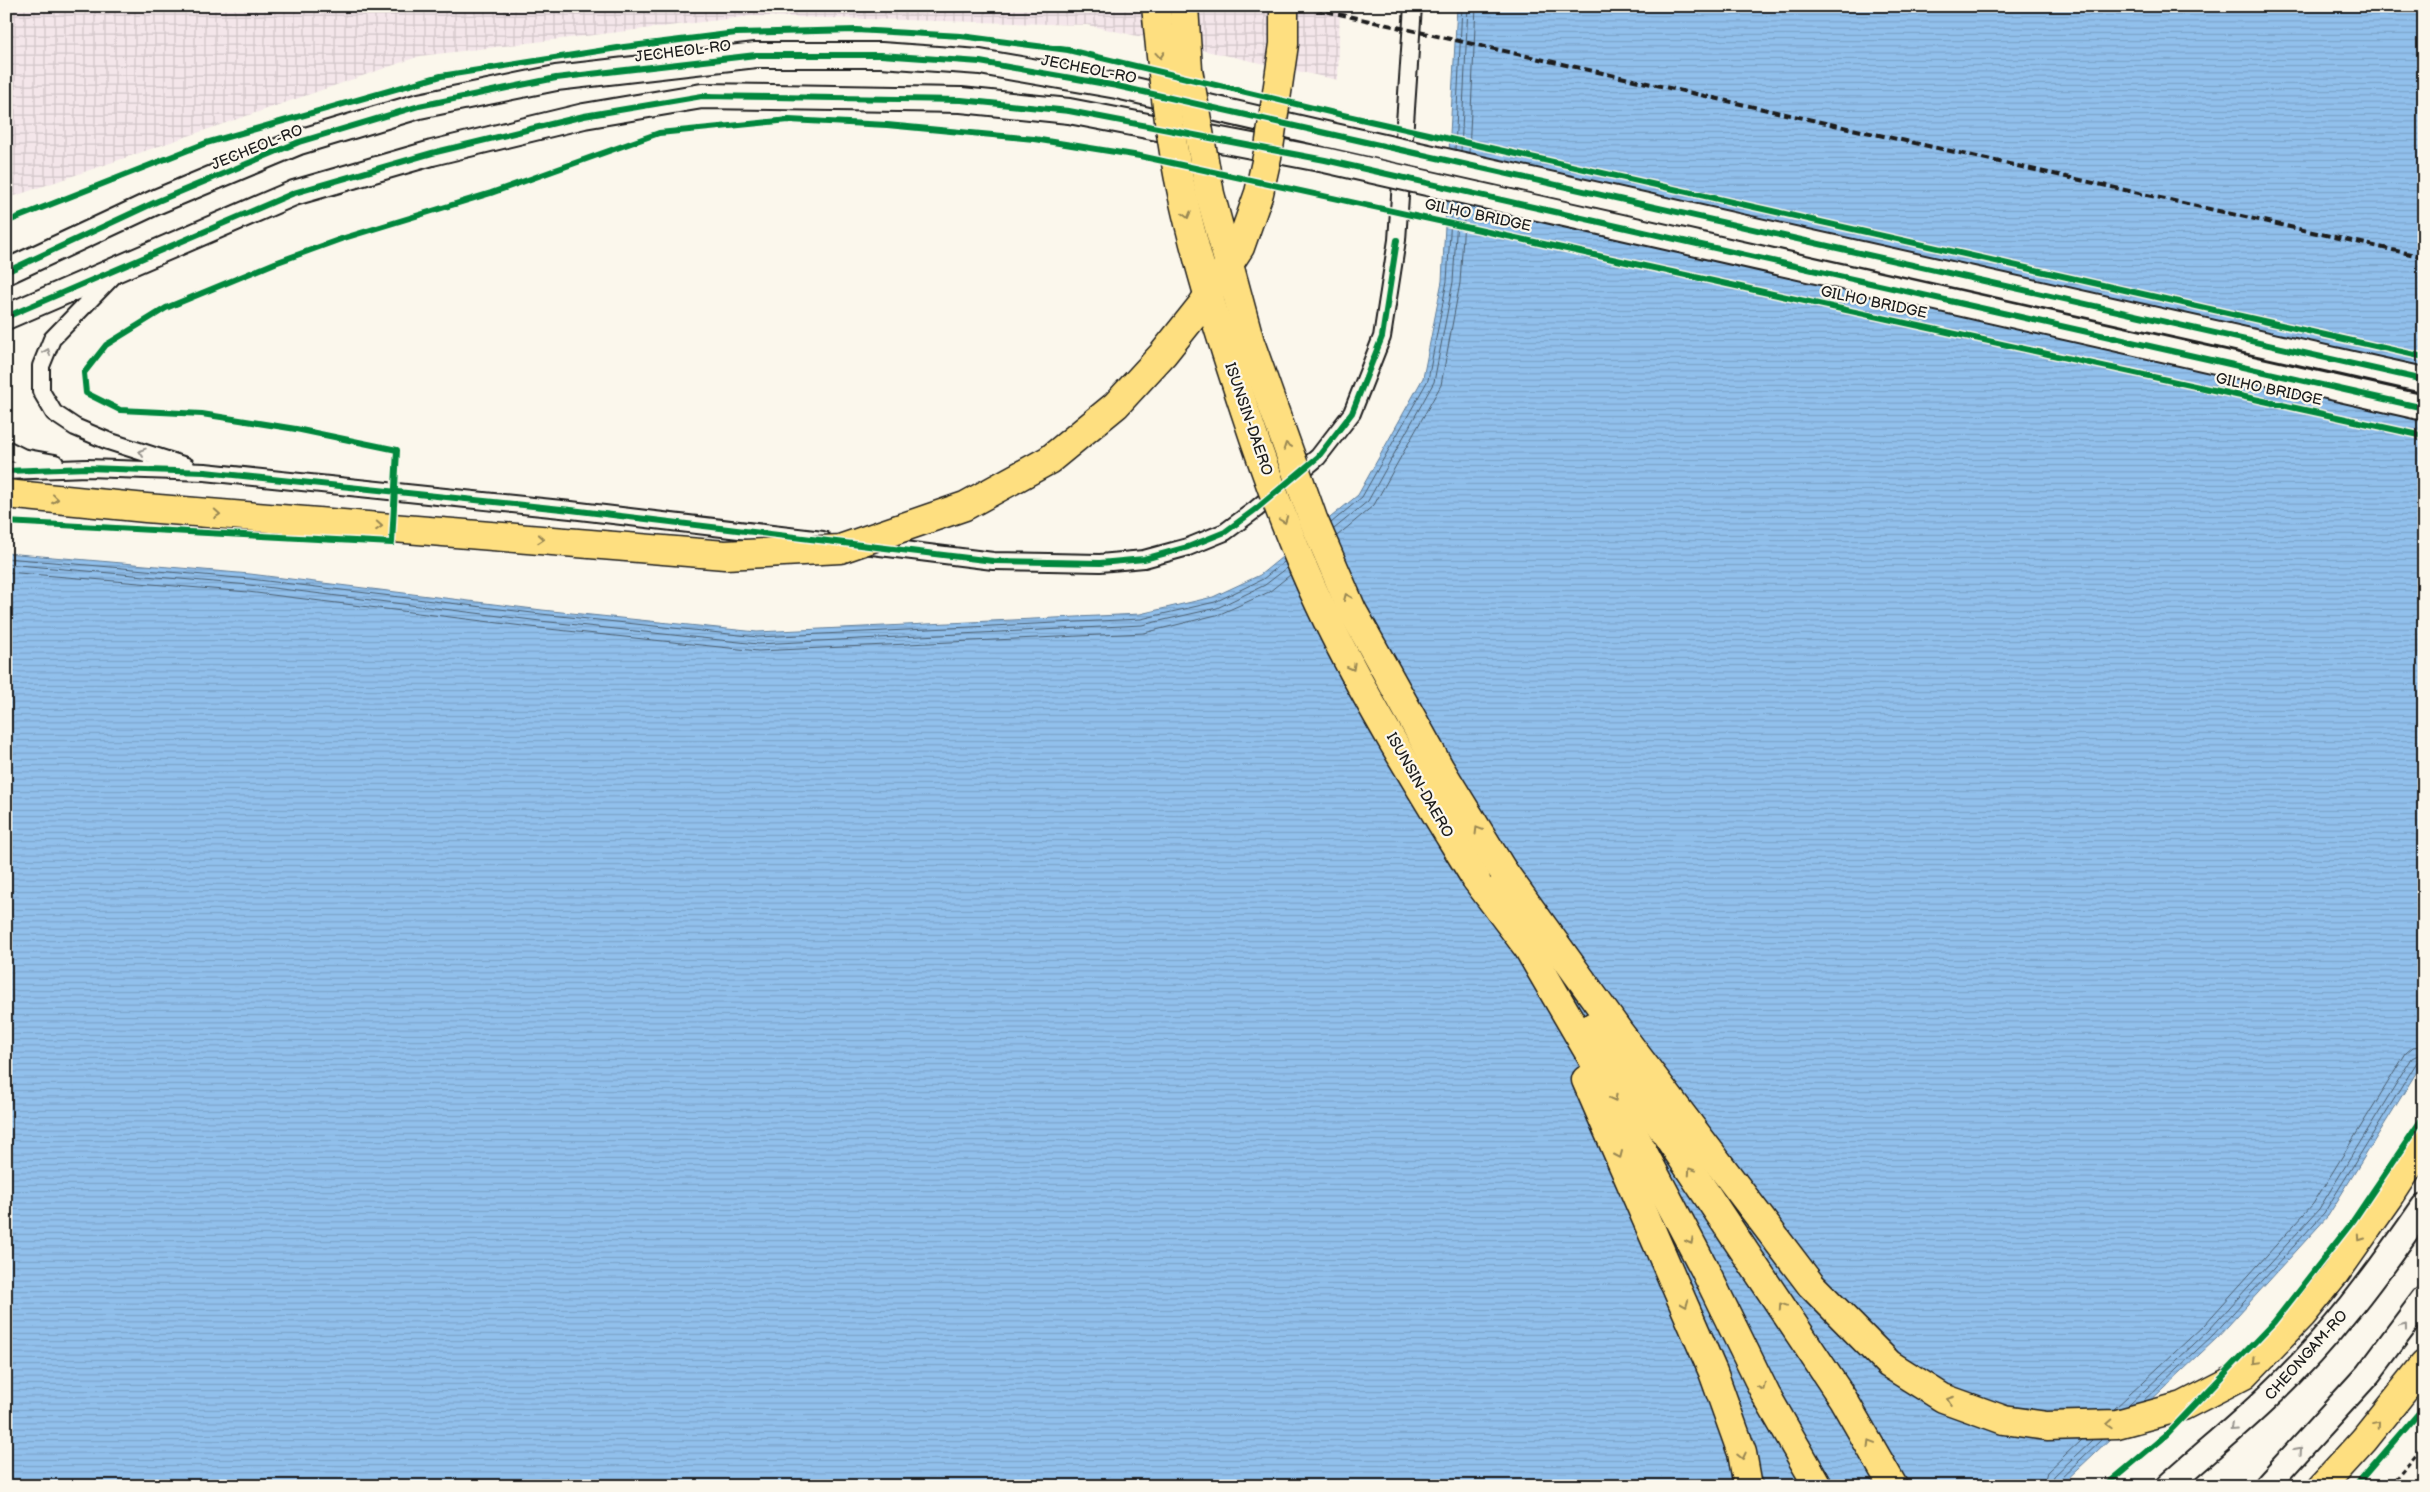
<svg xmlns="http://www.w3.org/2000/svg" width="2430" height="1492" font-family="'Balsamiq Sans',sans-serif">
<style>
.industrial{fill:url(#industrial-grid)}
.water{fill:url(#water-rules);stroke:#627e99}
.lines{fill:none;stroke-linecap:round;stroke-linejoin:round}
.shore{stroke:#4b5e6f;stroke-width:1}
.street-casing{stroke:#1c1c1c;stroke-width:20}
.secondary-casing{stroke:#1c1c1c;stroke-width:28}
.highway-casing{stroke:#1c1c1c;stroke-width:31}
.path{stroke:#1c1c1c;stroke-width:3;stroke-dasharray:5 4;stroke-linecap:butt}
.street{stroke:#fbf7ec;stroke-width:16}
.secondary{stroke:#fbf7ec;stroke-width:24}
.highway{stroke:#fedf80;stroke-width:28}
.rail{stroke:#1c1c1c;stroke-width:4;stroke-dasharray:8 4;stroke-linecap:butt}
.secondary-bridge-casing{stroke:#1c1c1c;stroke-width:28;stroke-linecap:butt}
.highway-bridge-casing{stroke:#1c1c1c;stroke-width:31;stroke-linecap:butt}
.secondary-bridge{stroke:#fbf7ec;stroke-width:24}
.highway-bridge{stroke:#fedf80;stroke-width:28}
.cycleway-casing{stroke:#fbf7ec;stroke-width:9}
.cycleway{stroke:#00873e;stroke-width:6}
.oneway{stroke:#988753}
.oneway2{stroke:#97948e}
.labels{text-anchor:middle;stroke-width:4.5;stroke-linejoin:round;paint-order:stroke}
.street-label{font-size:15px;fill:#1c1c1c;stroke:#fbf7ec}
</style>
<defs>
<pattern id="industrial-grid" width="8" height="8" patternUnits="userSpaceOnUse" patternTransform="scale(1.25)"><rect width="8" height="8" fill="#f4e6ea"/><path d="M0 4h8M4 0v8" fill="none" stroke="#d1c5c8"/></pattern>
<pattern id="water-rules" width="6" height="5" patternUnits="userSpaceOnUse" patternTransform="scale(1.25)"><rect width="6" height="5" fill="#91c0ec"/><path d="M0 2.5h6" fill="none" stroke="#7ca4ca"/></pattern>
</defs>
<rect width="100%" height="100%" fill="#fbf7ec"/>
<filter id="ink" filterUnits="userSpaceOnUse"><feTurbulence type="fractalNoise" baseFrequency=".02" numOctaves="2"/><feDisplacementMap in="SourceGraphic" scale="10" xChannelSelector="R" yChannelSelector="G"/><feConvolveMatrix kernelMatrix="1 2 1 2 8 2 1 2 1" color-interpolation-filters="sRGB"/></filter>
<g filter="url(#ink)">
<polygon class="industrial" points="6,6 1340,6 1338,80 1087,25 752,16 420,56 6,199"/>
<polygon class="water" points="1457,6 2424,6 2424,1060 2328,1216 2217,1338 2060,1486 6,1486 6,553 250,574 542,610 757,632 1140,614 1213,597 1260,575 1358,495 1423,378 1442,281"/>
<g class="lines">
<g class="shore">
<polyline points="1455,150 1462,6"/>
<polyline points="1461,151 1468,6"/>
<polyline points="1469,153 1476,6"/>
<polyline points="1331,523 1362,497 1428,380 1447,281 1452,202"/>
<polyline points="1334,529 1368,501 1434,382 1453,282 1458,203"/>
<polyline points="1337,536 1374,505 1441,385 1460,283 1465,205"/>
<polyline points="6,558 250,579 541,614 758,637 1141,619 1215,602 1263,579 1284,562"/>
<polyline points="6,564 249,585 540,621 758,644 1142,625 1217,608 1265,585 1287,568"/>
<polyline points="6,572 248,592 539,628 758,651 1144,633 1220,614 1269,592 1290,575"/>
<polyline points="2142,1402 2213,1335 2324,1213 2417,1062 2424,1059"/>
<polyline points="2129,1405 2209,1330 2319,1209 2412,1058 2424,1052"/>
<polyline points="2114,1409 2204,1325 2313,1204 2406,1053 2413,1047 2424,1045"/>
<polyline points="2043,1486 2047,1472 2081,1440"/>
<polyline points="2051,1486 2054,1476 2092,1440"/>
<polyline points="2057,1486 2059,1480 2102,1439"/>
</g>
<defs>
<g id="street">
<polyline points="115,274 52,339 41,366 41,391 54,413 75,427 108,441 186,466"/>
<polyline points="6,449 22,457 55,463"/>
<polyline points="6,471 87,468 205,472 571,510 823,540"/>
<polyline points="864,545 993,561 1100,563 1144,559 1188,547 1225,532 1256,509 1318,457 1352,413 1382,337 1397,240 1413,6"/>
</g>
<g id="secondary">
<polyline points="6,272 158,201 299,142 419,106 556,78 756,55 881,55 980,62 1117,86 1330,135"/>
<polyline points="6,317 294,193 432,153 584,116 702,96 961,100 1069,111 1325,160"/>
<path d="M2168,1486C2201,1456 2236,1428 2268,1397C2328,1341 2378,1273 2424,1206"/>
<polyline points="2266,1486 2368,1374 2424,1299"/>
</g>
<g id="highway">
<polyline points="1503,871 1619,1032 1811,1285 1889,1364 1943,1398 2004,1420 2047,1426 2117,1424 2183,1406 2245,1374 2302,1315 2335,1274 2390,1196 2424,1143"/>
<polyline points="1476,879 1528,948 1609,1087 1704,1268 1766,1395 1818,1486"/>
<polyline points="1594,1026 1843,1399 1893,1486"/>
<polyline points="1586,1080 1713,1372 1742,1453 1748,1486"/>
<polyline points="2322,1486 2364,1440 2424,1365"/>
</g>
</defs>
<use href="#street" class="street-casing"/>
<use href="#secondary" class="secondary-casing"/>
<use href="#highway" class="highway-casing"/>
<polyline class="path" points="2389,1486 2424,1445"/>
<use href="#street" class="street"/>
<use href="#secondary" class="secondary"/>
<use href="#highway" class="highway"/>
<polyline class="rail" points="1303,6 2424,257"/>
<defs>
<g id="secondary-bridge">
<polyline points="1330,135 2424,380"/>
<polyline points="1325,160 2424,408"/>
</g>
<g id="highway-bridge">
<path d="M1156,6C1162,70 1169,135 1183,198C1199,270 1222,341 1245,411C1270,487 1298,563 1334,634C1376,718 1427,799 1476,879"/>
<polyline points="1184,6 1188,70 1210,194 1250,342 1313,519 1352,610 1439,767 1503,871"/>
<polyline points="6,494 146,508 725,555 840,549 965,506 1049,460 1116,405 1163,354 1202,305 1240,247 1259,193 1269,148 1284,44 1284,6"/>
</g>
</defs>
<use href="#secondary-bridge" class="secondary-bridge-casing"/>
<use href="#highway-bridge" class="highway-bridge-casing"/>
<use href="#secondary-bridge" class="secondary-bridge"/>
<use href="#highway-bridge" class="highway-bridge"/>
<defs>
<g id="cycleway">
<polyline points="6,222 206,143 441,76 624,47 736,33 856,30 961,36 1068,50 1334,113 2424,357"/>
<polyline points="6,272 158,201 299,142 419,106 556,78 756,55 881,55 980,62 1117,86 2424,380"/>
<polyline points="6,317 294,193 432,153 584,116 702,96 961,100 1069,111 1325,160 2424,408"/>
<polyline points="6,471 87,468 205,472 571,510 993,561 1100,563 1144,559 1188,547 1225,532 1256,509 1318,457 1352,413 1382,337 1397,240"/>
<polyline points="6,522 392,543 397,450 296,429 202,414 120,410 86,393 84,373 106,345 166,308 275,263 341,239 491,193 659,133 789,120 887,125 1034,139 1140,156 2424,436"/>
<polyline points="2105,1486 2166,1435 2274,1322 2353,1221 2424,1116"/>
<polyline points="2356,1486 2424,1407"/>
</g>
</defs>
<use href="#cycleway" class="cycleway-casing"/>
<use href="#cycleway" class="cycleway"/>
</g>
<defs><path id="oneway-chevron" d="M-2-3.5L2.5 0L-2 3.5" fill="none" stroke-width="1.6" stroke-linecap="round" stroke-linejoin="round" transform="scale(1.25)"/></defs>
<g class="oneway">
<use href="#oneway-chevron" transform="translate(1160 55) rotate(85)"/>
<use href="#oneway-chevron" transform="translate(1187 215) rotate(75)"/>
<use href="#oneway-chevron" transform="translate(1287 446) rotate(-110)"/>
<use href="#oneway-chevron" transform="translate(55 499) rotate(6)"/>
<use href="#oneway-chevron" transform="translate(217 514) rotate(4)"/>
<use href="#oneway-chevron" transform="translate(1284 520) rotate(69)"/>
<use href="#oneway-chevron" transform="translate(379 526) rotate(4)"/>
<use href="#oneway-chevron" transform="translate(541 539) rotate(5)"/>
<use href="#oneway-chevron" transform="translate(1347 597) rotate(-113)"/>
<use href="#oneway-chevron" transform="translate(1352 667) rotate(61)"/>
<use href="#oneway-chevron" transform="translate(1478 830) rotate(-121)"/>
<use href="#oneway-chevron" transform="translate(1614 1098) rotate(61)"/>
<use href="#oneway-chevron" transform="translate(1619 1155) rotate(66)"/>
<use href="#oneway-chevron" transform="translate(1691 1171) rotate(-124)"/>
<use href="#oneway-chevron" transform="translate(2360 1238) rotate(125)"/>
<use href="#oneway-chevron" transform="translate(1690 1241) rotate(62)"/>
<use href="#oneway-chevron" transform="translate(1685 1304) rotate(68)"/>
<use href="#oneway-chevron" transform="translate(1782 1306) rotate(-124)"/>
<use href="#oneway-chevron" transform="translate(2256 1362) rotate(134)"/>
<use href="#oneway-chevron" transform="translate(1762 1387) rotate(64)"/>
<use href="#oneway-chevron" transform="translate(1950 1400) rotate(-159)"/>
<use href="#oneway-chevron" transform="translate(2109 1424) rotate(177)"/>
<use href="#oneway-chevron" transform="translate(2377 1424) rotate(-50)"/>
<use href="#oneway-chevron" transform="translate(1870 1443) rotate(-121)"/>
<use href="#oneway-chevron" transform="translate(1742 1456) rotate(77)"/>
</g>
<g class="oneway2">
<use href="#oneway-chevron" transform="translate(47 352) rotate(-68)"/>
<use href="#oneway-chevron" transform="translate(142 452) rotate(-162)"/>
<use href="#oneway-chevron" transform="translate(2404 1326) rotate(-53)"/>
<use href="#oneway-chevron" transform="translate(2233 1428) rotate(138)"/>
<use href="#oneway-chevron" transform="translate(2299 1450) rotate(-48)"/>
</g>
</g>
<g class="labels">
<g class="street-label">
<text transform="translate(683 51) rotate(-7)" y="5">JECHEOL-RO</text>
<text transform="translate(1089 69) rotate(11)" y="5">JECHEOL-RO</text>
<text transform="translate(257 147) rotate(-22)" y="5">JECHEOL-RO</text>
<text transform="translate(1478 215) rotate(12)" y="5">GILHO BRIDGE</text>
<text transform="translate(1874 302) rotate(12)" y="5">GILHO BRIDGE</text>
<text transform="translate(2269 389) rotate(12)" y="5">GILHO BRIDGE</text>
<text transform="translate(1249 419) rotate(71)" y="5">ISUNSIN-DAERO</text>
<text transform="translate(1420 785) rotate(60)" y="5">ISUNSIN-DAERO</text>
<text transform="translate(2306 1355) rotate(-48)" y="5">CHEONGAM-RO</text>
</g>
</g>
<rect width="2430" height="1492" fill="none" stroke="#fbf7ec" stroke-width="25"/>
<rect x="12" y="12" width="2405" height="1467" fill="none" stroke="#1c1c1c" stroke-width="2" filter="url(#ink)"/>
</svg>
